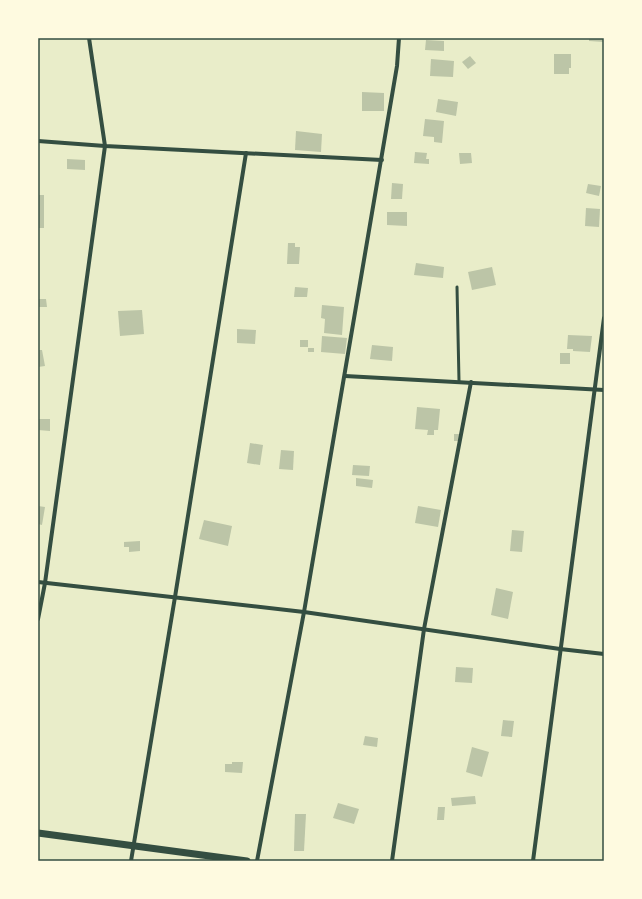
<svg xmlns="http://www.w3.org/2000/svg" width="642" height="899" font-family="Raleway,sans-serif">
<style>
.building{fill:#bcc5a7}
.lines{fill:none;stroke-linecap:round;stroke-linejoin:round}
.service{stroke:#344e41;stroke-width:3}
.minor{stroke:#344e41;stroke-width:4}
.tertiary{stroke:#344e41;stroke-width:7}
.neatline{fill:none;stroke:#344e41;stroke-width:1.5}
</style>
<rect width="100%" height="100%" fill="#e9edc9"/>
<g class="building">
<polygon points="589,38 604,38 604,42 589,41"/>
<polygon points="426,40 444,41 444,51 425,50"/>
<polygon points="554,54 571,54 571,68 569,68 569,74 554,74"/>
<polygon points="470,56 476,63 468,69 462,62"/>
<polygon points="431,59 454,61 453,77 430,76"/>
<polygon points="362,92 384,93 384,111 362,111"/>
<polygon points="438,99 458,102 456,116 436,112"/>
<polygon points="425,119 444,121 442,143 434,142 434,137 423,136"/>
<polygon points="296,131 322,134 321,152 295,150"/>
<polygon points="415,152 427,153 426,159 429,159 429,164 414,163"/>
<polygon points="459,153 471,153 472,163 460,164"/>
<polygon points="67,159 85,160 85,170 67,169"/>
<polygon points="392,183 403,184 402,199 391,199"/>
<polygon points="588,184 601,186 599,196 586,193"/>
<rect x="38" y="195" width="6" height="33"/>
<polygon points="586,208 600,209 599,227 585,226"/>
<polygon points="387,212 407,212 407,226 387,225"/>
<polygon points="288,243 295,243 295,247 300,247 299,264 287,264"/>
<polygon points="416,263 444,267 443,278 414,275"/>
<polygon points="492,267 496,285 472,290 468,272"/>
<polygon points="295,287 308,288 307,297 294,297"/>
<polygon points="38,299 46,299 47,307 38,307"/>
<polygon points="322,305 344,307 342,335 324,333 325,319 321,318"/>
<polygon points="142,310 144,334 120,336 118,311"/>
<polygon points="237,329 256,330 255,344 237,343"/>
<polygon points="568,335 592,336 590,352 573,351 573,349 567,349"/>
<polygon points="322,336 347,338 345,354 321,352"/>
<rect x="300" y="340" width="8" height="7"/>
<polygon points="372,345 393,347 392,361 370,359"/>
<rect x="308" y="348" width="6" height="4"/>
<polygon points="38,350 42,350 45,366 38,367"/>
<rect x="560" y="353" width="10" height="11"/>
<polygon points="417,407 440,409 438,430 434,430 434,435 427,435 428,430 415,429"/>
<polygon points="38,419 50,419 50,431 38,430"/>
<rect x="454" y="434" width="6" height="7"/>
<polygon points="250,443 263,445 260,465 247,463"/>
<polygon points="281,450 294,451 293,470 279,469"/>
<polygon points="353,465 370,466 369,476 352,475"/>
<polygon points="356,478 373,480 372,488 356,486"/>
<polygon points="38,506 45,507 42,525 38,524"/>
<polygon points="418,506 441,510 438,527 415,523"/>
<polygon points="204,520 232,526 228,546 199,539"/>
<polygon points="512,530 524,531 522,552 510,551"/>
<polygon points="140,541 140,551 129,552 129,547 124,547 124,542"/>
<polygon points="496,588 513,592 508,619 491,615"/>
<polygon points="456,667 473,668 472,683 455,682"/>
<polygon points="503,720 514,721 512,737 501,736"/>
<polygon points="365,736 378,738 377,747 363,745"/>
<polygon points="472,747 489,752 482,777 466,772"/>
<polygon points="232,762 243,762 242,773 225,772 225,764 232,764"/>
<polygon points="475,796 476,804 452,806 451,798"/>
<polygon points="338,803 359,809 354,824 333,818"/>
<polygon points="438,807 445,807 444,820 437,820"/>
<polygon points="295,814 306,814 304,851 294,851"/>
</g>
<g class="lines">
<polyline class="service" points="457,287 459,381"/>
<g class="minor">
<polyline points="38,141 105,146 382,160"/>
<polyline points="345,376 604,390"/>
<polyline points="38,582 304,612 560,649 604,654"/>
<polyline points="38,619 45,583 105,146 89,38"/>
<polyline points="131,861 175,597 246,153"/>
<polyline points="257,861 304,612 397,66 399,38"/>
<polyline points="392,861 424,629 471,382"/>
<polyline points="533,861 604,318"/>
</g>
<polyline class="tertiary" points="38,833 247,861"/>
</g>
<rect width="642" height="899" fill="none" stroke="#fefae0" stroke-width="78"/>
<rect x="39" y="39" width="564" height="821" class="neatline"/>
</svg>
